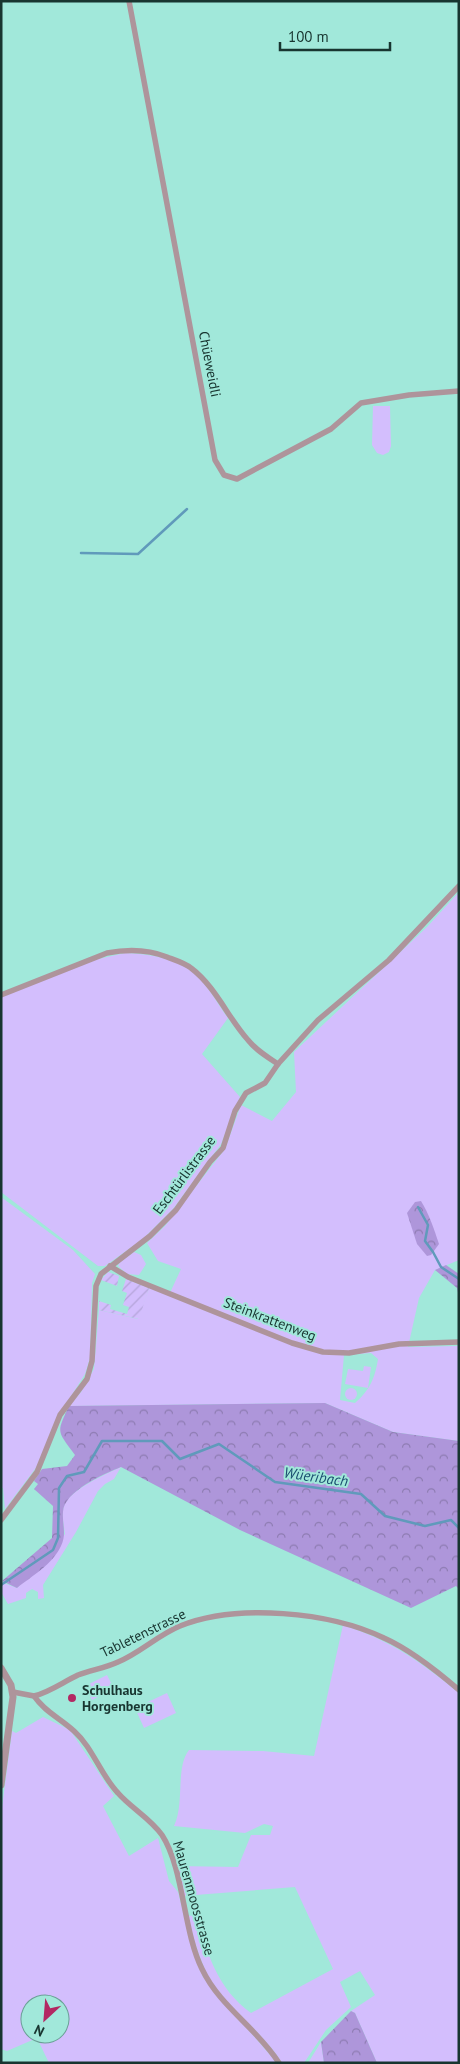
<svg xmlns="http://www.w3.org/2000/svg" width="460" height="2064" font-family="'PT Sans',sans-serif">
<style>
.grass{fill:#d3befd;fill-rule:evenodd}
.forest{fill:url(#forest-crowns)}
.garden{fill:url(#garden-furrows)}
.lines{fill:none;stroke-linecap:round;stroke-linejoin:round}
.stream{stroke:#609abb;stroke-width:2.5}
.minor{stroke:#ae949b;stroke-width:5.5}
.tertiary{stroke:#ae949b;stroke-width:7}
.poi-dot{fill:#b32863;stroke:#a1e8da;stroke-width:2}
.labels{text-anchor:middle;stroke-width:4;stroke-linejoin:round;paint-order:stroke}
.street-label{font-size:14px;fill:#183530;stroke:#a1e8da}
.poi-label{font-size:14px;font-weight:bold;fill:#183530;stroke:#a1e8da;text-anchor:start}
.water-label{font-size:15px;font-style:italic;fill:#1b4f70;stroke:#a1e8da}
</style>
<defs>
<pattern id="forest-crowns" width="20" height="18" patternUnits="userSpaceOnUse" patternTransform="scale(1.25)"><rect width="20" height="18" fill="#ae96da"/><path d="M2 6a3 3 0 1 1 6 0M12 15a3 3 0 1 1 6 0" fill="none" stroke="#8d7bb1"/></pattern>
<pattern id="garden-furrows" width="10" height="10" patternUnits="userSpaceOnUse" patternTransform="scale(1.25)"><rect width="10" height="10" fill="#d3befd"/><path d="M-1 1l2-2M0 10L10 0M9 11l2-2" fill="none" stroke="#b4a4d9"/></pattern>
</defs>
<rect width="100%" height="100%" fill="#a1e8da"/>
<g class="grass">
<polygon points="373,406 390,406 391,446 389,452 383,455 377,453 372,445"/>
<path d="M459,892V1260L435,1270L419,1298L408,1347L459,1346V1441L393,1432L325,1403L69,1406L81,1392L94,1369L99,1310L138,1319L149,1288L169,1295L181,1269L158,1261L147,1243L165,1226L225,1149L241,1105L272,1121L296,1092L294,1052L427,927ZM371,1353L378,1359C375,1378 370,1390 355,1403L340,1400L344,1355Z"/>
<path d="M125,953C149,954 180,958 198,977C210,988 218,1005 228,1018L202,1054L240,1097L221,1144L173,1209L143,1239L105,1266H98L1,1192V996L94,960Z"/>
<polygon points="1,1197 73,1250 95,1274 92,1283 90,1358 85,1374 58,1417 41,1461 5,1509 3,1488 1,1488"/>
<polygon points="134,1252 141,1255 146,1264 139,1275 127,1274 118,1266 120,1262"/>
<polygon points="364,1366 371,1367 368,1388 345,1384 348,1369 363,1371"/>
<circle cx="351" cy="1394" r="6"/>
<path d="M121,1467L114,1479L105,1484L98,1491L76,1532L43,1585L44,1598L38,1599V1592L32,1589L26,1593V1598L8,1604L1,1592V1582L17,1588L65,1534C64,1525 61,1515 64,1506C69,1490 106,1474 121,1467Z"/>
<path d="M343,1625C390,1640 421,1662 459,1693V2063H377L355,2013L351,2011L375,1995L360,1971L340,1982L351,2007L326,2030L304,2063H282C267,2038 241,2019 222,1997C203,1974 195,1945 188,1916L197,1915C207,1954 217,1988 251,2013L333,1969L295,1887L183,1896L176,1866L238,1867L251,1835H270L273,1826L264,1824L245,1833L174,1826C185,1803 175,1768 189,1750L263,1751L314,1756Z"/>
<polygon points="107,1675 114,1689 92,1700 85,1686"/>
<polygon points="167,1693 176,1713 144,1728 135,1708"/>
<path d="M43,1717L70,1730L114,1796L103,1806L129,1856L158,1838L169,1881L178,1892L194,1954L203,1977L277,2063H49L37,2038L7,2051L1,2049V1815L12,1731L16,1733ZM30,2004H60V2034H30Z"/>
<polygon points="321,2042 324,2063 308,2063"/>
</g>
<g class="forest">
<path d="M421,1201C429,1214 434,1229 439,1244L431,1255L427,1256L417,1244L407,1213L415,1202Z"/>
<polygon points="446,1265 459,1274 459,1297 457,1288 435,1270"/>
<path d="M325,1403L393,1432L459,1441V1589L456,1586L411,1608L240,1530L121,1467C104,1474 64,1491 63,1512C62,1524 67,1534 61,1546C52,1565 33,1575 17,1588L2,1581L52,1538L53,1506L34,1489L38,1484L34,1481L42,1469L67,1466L75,1455C57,1430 56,1434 69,1406Z"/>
<polygon points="351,2011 355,2013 377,2063 324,2063 321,2042"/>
</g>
<g class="garden">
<polygon points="108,1272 119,1276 117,1286 101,1280"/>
<polygon points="126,1279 149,1288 139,1319 99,1310 99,1301 111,1305 110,1309 127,1314 129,1307 123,1305 127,1293 122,1291"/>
</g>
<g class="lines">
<g class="stream">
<polyline points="81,553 138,554 187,509"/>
<polyline points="418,1207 428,1225 425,1241 433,1252 441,1267 459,1279"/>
<polyline points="1,1585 53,1550 58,1538 59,1488 67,1476 84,1472 102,1441 162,1441 180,1459 219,1444 275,1482 361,1494 385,1516 425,1526 451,1520 459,1528"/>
</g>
<g class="minor">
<polyline points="129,1 215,460 224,475 237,479 331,429 361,403 409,395 459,391"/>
<path d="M1,995L107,953C128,949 147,949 167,957C175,960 185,963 191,968C216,987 228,1018 248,1040C256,1050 267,1057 278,1064"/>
<polyline points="110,1266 128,1277 292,1343 323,1352 349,1353 399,1344 459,1342"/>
<polyline points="1,1520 37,1472 60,1415 87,1379 92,1361 96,1286 101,1274 150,1236 176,1210 210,1162 223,1148 235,1111 246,1093 265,1083 278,1064 318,1020 389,960 459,886"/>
<path d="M13,1692L34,1696C45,1712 60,1718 74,1731C93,1748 100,1774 118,1793C131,1808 150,1818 162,1835C184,1869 183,1931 202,1969C220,2007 257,2028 279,2063"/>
<path d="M34,1696C50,1692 63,1682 78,1675C91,1670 105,1668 118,1662C140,1653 158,1635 180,1626C237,1603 330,1612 384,1638C411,1650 437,1671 459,1690"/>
</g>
<polyline class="tertiary" points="1,1668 11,1685 13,1697 1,1785"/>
</g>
<circle class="poi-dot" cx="72" cy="1698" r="5"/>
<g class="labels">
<g class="street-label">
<text transform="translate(210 364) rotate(79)" y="5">Chüeweidli</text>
<text transform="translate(184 1175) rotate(-53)" y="5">Eschtürlistrasse</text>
<text transform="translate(270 1319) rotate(21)" y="5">Steinkrattenweg</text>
<text transform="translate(143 1633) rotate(-26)" y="5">Tabletenstrasse</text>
<text transform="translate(194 1898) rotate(74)" y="5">Maurenmoosstrasse</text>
</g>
<g class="poi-label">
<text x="82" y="1695">Schulhaus<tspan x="82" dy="16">Horgenberg</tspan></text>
</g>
<g class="water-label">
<text transform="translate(316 1477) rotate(8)" y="5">Wüeribach</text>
</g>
</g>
<rect width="460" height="2064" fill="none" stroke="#183530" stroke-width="5"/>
<g transform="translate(45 2019) rotate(206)"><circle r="24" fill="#a1e8da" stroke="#6aa096"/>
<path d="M0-4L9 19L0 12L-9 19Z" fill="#b32863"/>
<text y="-8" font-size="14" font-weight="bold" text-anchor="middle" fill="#183530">N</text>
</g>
<path d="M280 42v8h110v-8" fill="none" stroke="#183530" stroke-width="2.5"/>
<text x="288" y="42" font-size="15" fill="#183530" stroke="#a1e8da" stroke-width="4" paint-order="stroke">100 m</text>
</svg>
